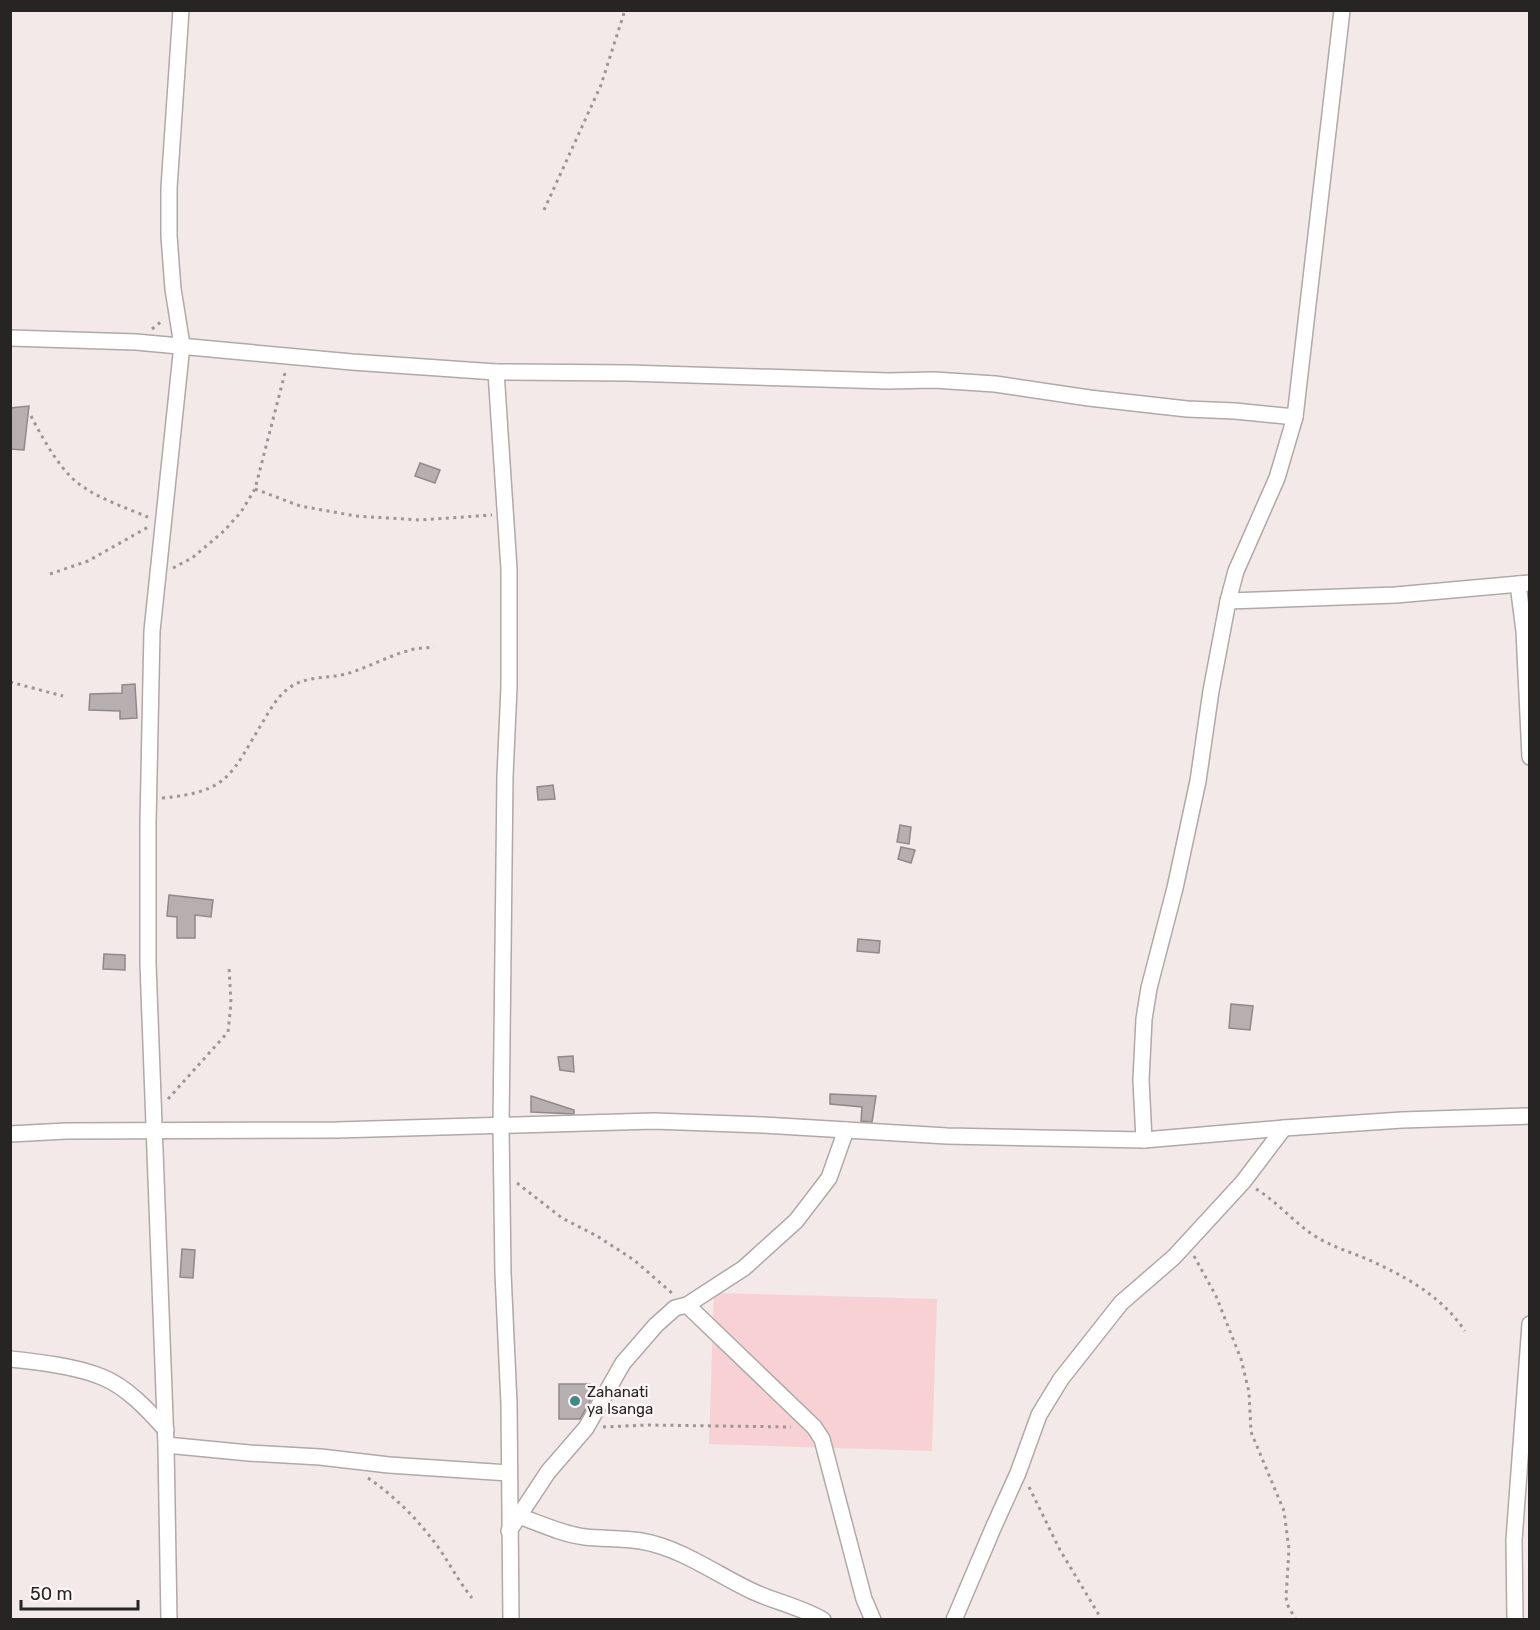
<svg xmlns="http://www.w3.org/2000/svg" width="1540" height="1630" font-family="Rubik,sans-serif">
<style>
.green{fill:#f7d1d3}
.building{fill:#b7aeaf;stroke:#918989;stroke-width:1.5}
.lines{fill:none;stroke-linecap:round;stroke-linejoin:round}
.minor-casing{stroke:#b1a8a8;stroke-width:18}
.path{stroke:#9d9696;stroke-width:3;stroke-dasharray:3 4.5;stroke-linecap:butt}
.minor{stroke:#fff;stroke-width:15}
.poi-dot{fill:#418989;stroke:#fff7f7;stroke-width:2}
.labels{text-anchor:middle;stroke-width:5;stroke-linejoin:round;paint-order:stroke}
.poi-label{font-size:15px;fill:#272424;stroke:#fff7f7;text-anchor:start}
</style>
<rect width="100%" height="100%" fill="#f3e9e9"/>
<polygon class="green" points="714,1293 937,1299 932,1451 709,1444"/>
<g class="building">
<polygon points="29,406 24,450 10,449 10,408"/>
<polygon points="420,463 440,470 435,483 415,476"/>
<polygon points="135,684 137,718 120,719 120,711 89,710 90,694 122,693 122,685"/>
<polygon points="553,785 555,799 538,800 537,787"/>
<polygon points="900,825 911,827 909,844 897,842"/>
<polygon points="901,847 915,850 911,863 898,859"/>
<polygon points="169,895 213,900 211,917 195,915 195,938 177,938 177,917 167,916"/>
<polygon points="858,939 880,941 879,953 857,951"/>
<polygon points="104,954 125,955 125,970 103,969"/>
<polygon points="1231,1004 1253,1006 1250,1030 1229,1028"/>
<polygon points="573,1056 574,1072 560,1070 558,1057"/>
<polygon points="830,1094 876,1096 872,1122 861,1121 862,1107 830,1104"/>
<polygon points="531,1096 574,1110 574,1114 531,1112"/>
<polygon points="182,1249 195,1250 193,1278 180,1277"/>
<polygon points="559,1384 590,1384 590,1402 580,1419 559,1419"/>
</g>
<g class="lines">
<defs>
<g id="minor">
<polyline points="10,338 136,342 352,362 496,372 628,373 888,381 934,380 995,384 1089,398 1187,409 1235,411 1295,417"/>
<polyline points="496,372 509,569 509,687 505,776 501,1127 503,1273 509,1404 511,1620"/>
<polyline points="1518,584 1524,631 1530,757"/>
<polyline points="1228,601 1396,595 1530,583"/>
<polyline points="10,1134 66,1131 337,1130 654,1121 763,1125 947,1136 1144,1140 1284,1128 1402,1120 1530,1116"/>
<polyline points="1144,1140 1141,1080 1144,1019 1149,988 1175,888 1198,781 1211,691 1228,601 1236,571 1277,478 1295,417 1342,10"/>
<polyline points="687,1305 814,1427 822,1439 864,1599 873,1620"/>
<path d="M10,1359C38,1362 76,1366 102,1377C127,1387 148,1410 166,1430"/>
<polyline points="166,1445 249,1453 320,1457 389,1465 509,1473"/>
<path d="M519,1516C541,1524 562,1534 585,1537C603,1539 622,1538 641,1541C682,1548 717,1575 754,1592C776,1602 801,1607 823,1620"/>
<polyline points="509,1531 548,1472 586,1428 623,1363 656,1325 675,1308 687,1305 744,1268 796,1221 829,1178 846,1130"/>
<polyline points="169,1620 166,1445 148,964 148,823 152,631 182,345 173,289 169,236 169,188 181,10"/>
<polyline points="954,1620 994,1526 1018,1473 1039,1415 1061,1379 1121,1303 1174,1257 1243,1182 1284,1128"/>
<polyline points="1515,1620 1514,1540 1530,1324"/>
</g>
</defs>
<use href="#minor" class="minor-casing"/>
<g class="path">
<polyline points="544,210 601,85 625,10"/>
<polyline points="152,329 163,320"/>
<path d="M31,416C42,437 55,461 72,478C92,497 125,507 150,518"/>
<polyline points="255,489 300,506 356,516 419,520 492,515"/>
<polyline points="173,568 192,558 224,531 241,512 255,489 286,369"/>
<polyline points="50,574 88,561 150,526"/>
<polyline points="10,682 63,696"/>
<path d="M162,798C230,792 231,774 264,720C271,708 278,696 289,688C307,675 327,679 346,674C367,668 386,657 407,651C415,648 425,648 434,647"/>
<polyline points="168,1099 228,1032 231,1003 229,967"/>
<polyline points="517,1183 562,1218 597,1236 634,1260 673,1294"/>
<path d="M1256,1189C1279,1203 1295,1224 1318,1238C1339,1250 1361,1255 1382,1266C1415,1282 1444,1300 1465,1331"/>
<polyline points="1194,1256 1216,1296 1241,1359 1249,1392 1251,1432 1284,1511 1289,1549 1286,1597 1287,1604 1296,1620"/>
<polyline points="603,1427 648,1425 791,1427"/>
<path d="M368,1478C396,1497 419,1521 438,1547C450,1564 459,1582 472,1598"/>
<polyline points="1029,1487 1060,1550 1102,1620"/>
</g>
<use href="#minor" class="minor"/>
</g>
<circle class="poi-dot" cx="575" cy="1401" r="6"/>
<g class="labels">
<g class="poi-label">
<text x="587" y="1397">Zahanati<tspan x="587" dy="17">ya Isanga</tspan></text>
</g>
</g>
<rect width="1540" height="1630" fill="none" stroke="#272424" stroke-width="24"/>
<path d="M21 1600v9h117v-9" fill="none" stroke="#272424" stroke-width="3"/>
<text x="30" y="1600" font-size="18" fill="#272424" stroke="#fff7f7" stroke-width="4.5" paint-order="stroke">50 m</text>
</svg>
